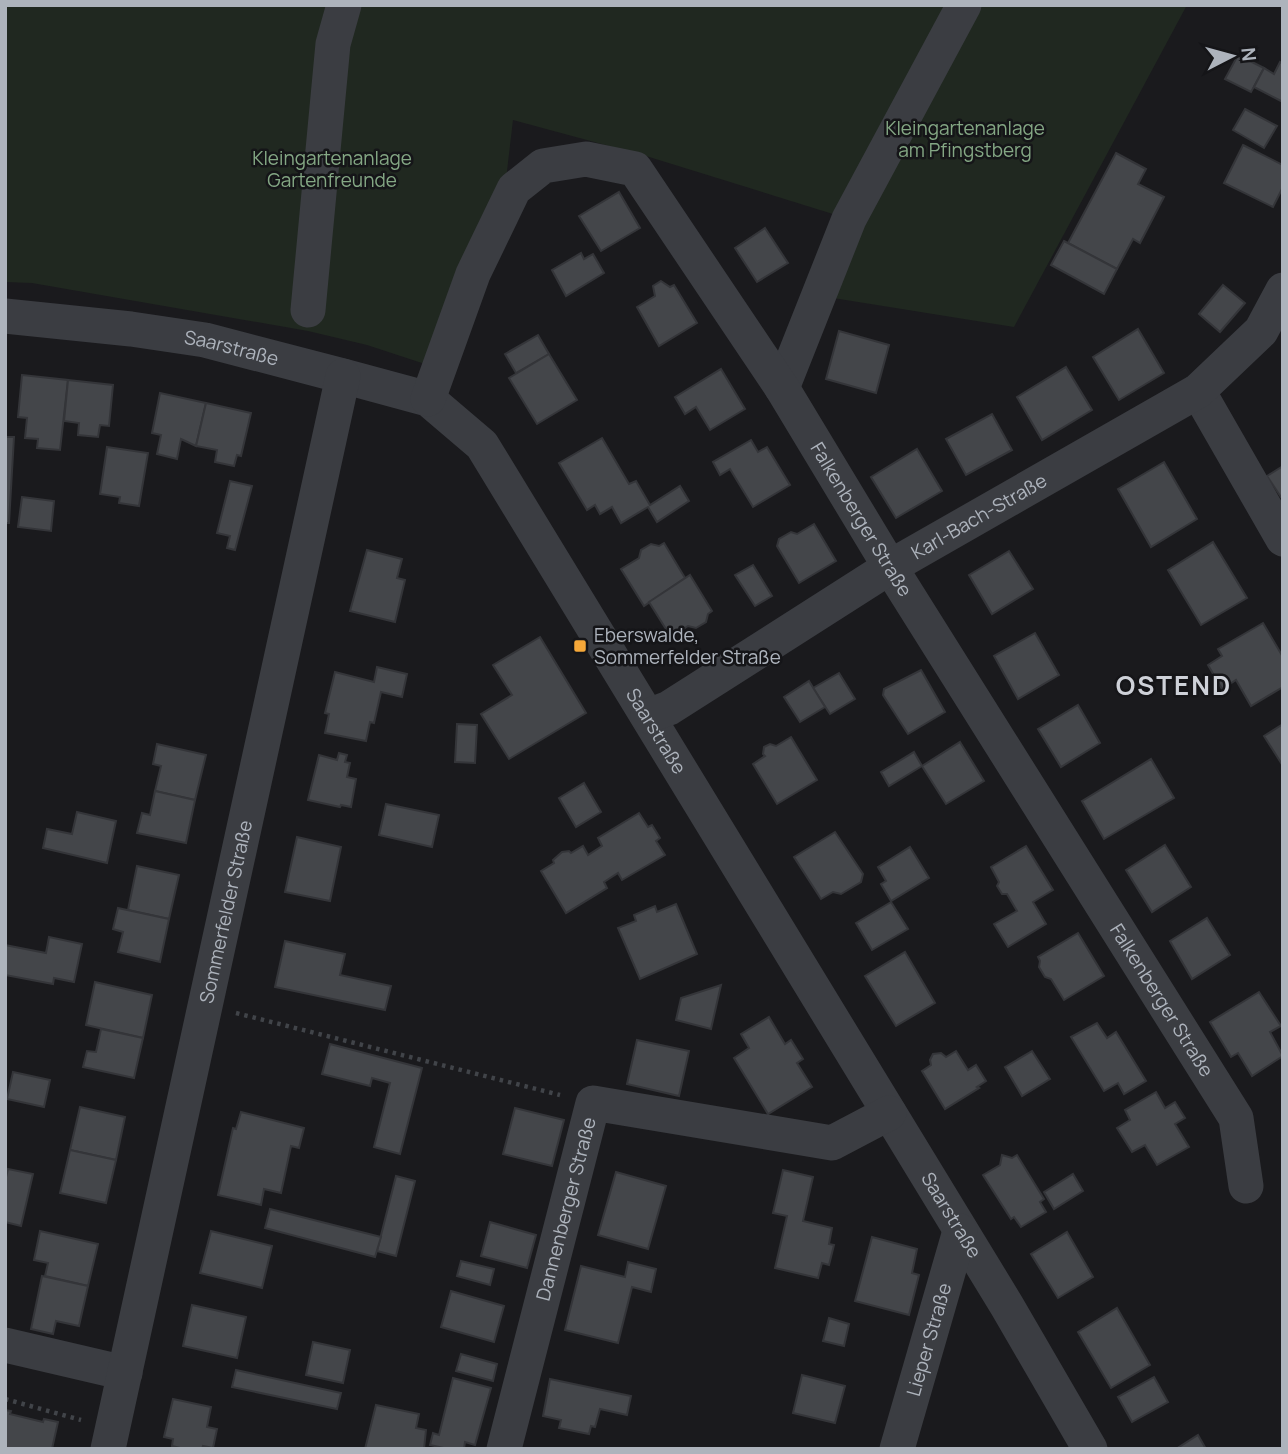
<svg xmlns="http://www.w3.org/2000/svg" width="1288" height="1454" font-family="Manrope,sans-serif">
<style>
.green{fill:#202820}
.building{fill:#44464a;stroke:#343539;stroke-width:2}
.lines{fill:none;stroke-linecap:round;stroke-linejoin:round}
.path{stroke:#414449;stroke-width:4.5;stroke-dasharray:3.5 5;stroke-linecap:butt}
.minor{stroke:#3b3d42;stroke-width:35}
.poi-dot{fill:#f6a839;stroke:#151518;stroke-width:2.5}
.labels{text-anchor:middle;stroke-width:5;stroke-linejoin:round;paint-order:stroke}
.park-label{font-size:19px;fill:#84a784;stroke:#151518}
.street-label{font-size:19px;fill:#adb3bc;stroke:#151518}
.poi-label{font-size:19px;fill:#adb3bc;stroke:#151518;text-anchor:start}
.district-label{font-size:26px;font-weight:bold;letter-spacing:2px;fill:#ced1d8;stroke:#151518}
</style>
<rect width="100%" height="100%" fill="#1a1a1d"/>
<polygon class="green" points="5,5 1187,5 1014,327 827,297 849,219 646,156 513,120 505,188 428,365 367,345 308,331 32,283 5,282"/>
<g class="building">
<polygon points="1238,55 1264,68 1251,92 1225,79"/>
<polygon points="1280,62 1283,64 1283,102 1254,87 1264,68 1274,74"/>
<polygon points="1245,109 1277,126 1264,148 1233,130"/>
<polygon points="1243,145 1283,165 1283,187 1273,207 1224,183"/>
<polygon points="1116,153 1146,169 1138,184 1164,197 1140,243 1133,239 1117,269 1068,243"/>
<polygon points="619,192 640,228 601,251 579,216"/>
<polygon points="765,228 788,263 757,282 735,248"/>
<polygon points="1064,241 1117,269 1104,294 1051,265"/>
<polygon points="581,253 584,259 593,254 604,273 566,296 552,270"/>
<polygon points="661,281 670,287 674,285 697,323 659,346 637,307 655,296 653,286"/>
<polygon points="1223,285 1245,303 1220,332 1199,314"/>
<polygon points="1138,329 1164,373 1119,400 1093,357"/>
<polygon points="839,331 889,345 876,393 826,379"/>
<polygon points="538,335 549,354 516,373 505,354"/>
<polygon points="549,354 577,400 537,424 509,378"/>
<polygon points="1066,367 1092,410 1042,440 1017,397"/>
<polygon points="721,369 745,409 710,430 696,407 685,414 675,397"/>
<polygon points="22,375 68,380 60,450 37,448 38,439 25,438 27,418 18,417"/>
<polygon points="68,380 113,385 109,426 100,425 98,437 78,435 79,423 64,421"/>
<polygon points="160,393 206,403 196,446 181,439 177,459 157,454 161,435 152,433"/>
<polygon points="206,403 251,413 241,456 237,455 234,466 215,462 217,450 196,446"/>
<polygon points="992,414 1012,450 966,475 946,439"/>
<polygon points="5,437 14,437 9,523 5,523"/>
<polygon points="602,438 629,484 636,481 650,505 680,486 689,501 657,522 648,507 621,523 612,507 600,514 595,505 587,510 559,463"/>
<polygon points="751,440 758,452 767,447 790,485 753,507 730,469 720,475 713,462"/>
<polygon points="107,447 148,453 139,506 119,503 120,497 100,494"/>
<polygon points="917,449 942,491 896,518 871,477"/>
<polygon points="1164,462 1197,519 1151,547 1118,489"/>
<polygon points="1283,466 1283,500 1267,476"/>
<polygon points="230,481 252,486 235,550 227,548 230,536 217,533"/>
<polygon points="22,497 54,501 51,531 18,527"/>
<polygon points="814,524 836,561 799,583 777,546 779,539 791,532 797,534"/>
<polygon points="1213,542 1247,598 1201,625 1168,570"/>
<polygon points="664,543 685,578 644,606 621,569 639,558 641,550 651,544 659,546"/>
<polygon points="367,550 402,559 397,578 405,580 395,622 350,611"/>
<polygon points="1009,551 1033,589 992,614 969,575"/>
<polygon points="753,565 772,596 755,606 735,575"/>
<polygon points="690,575 712,611 708,614 706,622 696,628 688,626 671,637 649,602"/>
<polygon points="1263,623 1283,657 1283,687 1251,706 1236,680 1222,689 1208,665 1222,656 1218,649"/>
<polygon points="1035,633 1059,675 1018,699 994,656"/>
<polygon points="540,637 586,713 509,759 481,714 512,695 493,665"/>
<polygon points="377,667 407,674 402,697 381,692 374,723 370,722 366,741 325,733 329,714 325,713 335,672 374,682"/>
<polygon points="921,670 945,712 908,734 883,695 884,689"/>
<polygon points="839,673 855,699 830,714 813,688"/>
<polygon points="809,681 825,707 800,722 784,697"/>
<polygon points="1078,705 1100,743 1061,767 1038,729"/>
<polygon points="457,724 477,725 475,763 455,762"/>
<polygon points="1283,724 1283,766 1264,736"/>
<polygon points="791,737 817,780 777,804 753,764 765,756 763,754 764,747 770,744 776,746"/>
<polygon points="960,742 984,781 946,804 922,766"/>
<polygon points="157,744 206,755 195,800 155,791 161,766 153,764"/>
<polygon points="914,752 922,766 889,786 881,772"/>
<polygon points="339,753 347,755 345,762 350,763 347,777 356,779 351,807 341,805 340,807 308,800 319,755 337,760"/>
<polygon points="1151,759 1174,798 1104,839 1082,801"/>
<polygon points="584,783 601,812 576,827 559,798"/>
<polygon points="155,791 195,800 186,843 137,833 142,813 150,815"/>
<polygon points="386,804 439,815 432,847 379,835"/>
<polygon points="77,812 116,821 107,863 43,848 47,829 72,834"/>
<polygon points="639,813 648,827 652,825 660,838 656,841 665,855 622,880 618,873 604,882 607,888 566,913 541,871 554,863 553,860 562,852 569,851 571,853 583,846 588,855 602,846 598,838"/>
<polygon points="835,832 863,874 861,882 841,894 833,892 821,899 794,857"/>
<polygon points="297,837 341,847 330,901 285,892"/>
<polygon points="1165,845 1191,887 1152,912 1126,870"/>
<polygon points="1026,846 1053,890 1033,902 1046,924 1008,947 994,924 1017,911 1007,894 1002,894 997,886 999,882 991,867"/>
<polygon points="910,847 929,878 891,901 881,884 886,881 878,867"/>
<polygon points="137,866 179,875 169,919 128,910"/>
<polygon points="891,902 908,929 872,950 856,923"/>
<polygon points="676,904 697,954 640,979 618,928 636,921 634,915 655,906 657,912"/>
<polygon points="118,908 169,919 160,962 118,952 123,932 113,929"/>
<polygon points="1207,918 1230,955 1192,979 1170,941"/>
<polygon points="1078,933 1104,976 1064,1000 1051,979 1045,977 1039,967 1040,961 1038,957"/>
<polygon points="49,937 82,944 74,982 54,978 53,984 5,975 5,945 46,953"/>
<polygon points="285,941 345,954 340,975 391,986 385,1010 275,987"/>
<polygon points="905,952 935,1003 896,1026 865,976"/>
<polygon points="95,982 152,995 143,1038 86,1025"/>
<polygon points="721,985 711,1029 676,1020 681,998"/>
<polygon points="1259,992 1281,1026 1270,1032 1283,1056 1252,1076 1238,1053 1231,1057 1210,1022"/>
<polygon points="769,1017 785,1044 791,1040 803,1059 797,1063 812,1087 768,1114 734,1058 749,1048 741,1034"/>
<polygon points="1097,1023 1107,1038 1116,1032 1146,1081 1124,1094 1118,1083 1104,1091 1071,1037"/>
<polygon points="101,1029 143,1038 134,1078 83,1067 87,1051 96,1052"/>
<polygon points="637,1040 689,1051 679,1096 627,1084"/>
<polygon points="330,1044 422,1068 400,1154 374,1147 390,1083 372,1078 370,1086 322,1074"/>
<polygon points="956,1051 968,1070 976,1065 986,1081 977,1087 979,1088 945,1109 922,1071 931,1065 930,1060 933,1054 941,1053 946,1057"/>
<polygon points="1032,1051 1050,1079 1022,1096 1005,1067"/>
<polygon points="13,1072 50,1080 44,1107 7,1099"/>
<polygon points="1156,1092 1165,1108 1175,1102 1185,1118 1175,1124 1189,1147 1157,1165 1145,1145 1132,1152 1117,1128 1130,1120 1125,1110"/>
<polygon points="80,1107 125,1117 116,1160 70,1150"/>
<polygon points="515,1108 564,1120 552,1166 503,1154"/>
<polygon points="241,1112 304,1128 299,1148 291,1146 281,1193 264,1189 261,1205 218,1195 233,1128 236,1129"/>
<polygon points="70,1150 116,1160 106,1203 60,1193"/>
<polygon points="1002,1155 1012,1158 1017,1155 1044,1199 1040,1202 1046,1212 1021,1227 1014,1217 1011,1219 983,1175 1000,1165"/>
<polygon points="8,1169 33,1174 21,1226 5,1222 5,1181"/>
<polygon points="783,1170 813,1177 803,1221 832,1228 829,1244 834,1245 829,1265 822,1263 818,1278 775,1268 787,1216 773,1213"/>
<polygon points="616,1172 666,1186 648,1249 598,1235"/>
<polygon points="1073,1174 1083,1191 1054,1209 1044,1192"/>
<polygon points="396,1176 415,1181 396,1256 377,1251"/>
<polygon points="270,1209 381,1237 375,1257 265,1228"/>
<polygon points="490,1222 536,1235 527,1268 481,1256"/>
<polygon points="40,1231 98,1244 88,1286 45,1276 48,1263 34,1260"/>
<polygon points="211,1231 272,1246 262,1288 200,1273"/>
<polygon points="1067,1232 1093,1277 1058,1298 1031,1254"/>
<polygon points="872,1237 917,1249 912,1273 919,1275 909,1315 855,1301"/>
<polygon points="461,1261 494,1269 490,1285 457,1276"/>
<polygon points="628,1262 656,1269 651,1292 632,1287 618,1343 565,1330 581,1266 625,1277"/>
<polygon points="42,1276 88,1286 79,1326 56,1321 53,1334 31,1329"/>
<polygon points="451,1291 504,1306 494,1342 441,1327"/>
<polygon points="192,1305 246,1317 237,1358 183,1346"/>
<polygon points="1117,1308 1150,1365 1111,1388 1078,1332"/>
<polygon points="829,1318 849,1324 844,1346 823,1341"/>
<polygon points="313,1342 350,1350 343,1383 306,1375"/>
<polygon points="461,1354 497,1364 493,1381 456,1371"/>
<polygon points="236,1370 341,1393 337,1409 232,1387"/>
<polygon points="802,1375 845,1386 835,1423 793,1413"/>
<polygon points="1154,1377 1168,1402 1132,1422 1118,1397"/>
<polygon points="453,1378 491,1388 475,1445 465,1442 464,1449 448,1449 430,1445 433,1433 439,1435"/>
<polygon points="550,1379 631,1396 627,1415 600,1409 595,1427 591,1426 589,1434 559,1428 561,1420 543,1416"/>
<polygon points="173,1399 211,1407 207,1427 217,1429 213,1448 203,1446 202,1449 184,1449 172,1446 173,1439 164,1437"/>
<polygon points="376,1405 419,1414 416,1428 426,1430 424,1449 365,1449"/>
<polygon points="5,1410 11,1411 10,1414 43,1422 44,1419 58,1422 52,1449 5,1449"/>
<polygon points="1198,1435 1206,1449 1176,1449"/>
</g>
<g class="lines">
<g class="path">
<polyline points="236,1013 560,1095"/>
<polyline points="5,1399 81,1420"/>
</g>
<g class="minor">
<polyline points="308,310 333,44 344,5"/>
<path id="s1" d="M5,316L131,329L205,340L343,376L428,399L482,445L1007,1306L1090,1449"/>
<polyline points="782,388 849,219 964,5"/>
<polyline points="1198,391 1283,539"/>
<path id="s2" d="M428,399L473,274L514,189L543,166L586,159L635,169L782,388L890,567L1236,1118L1246,1186"/>
<path id="s3" d="M648,716L669,708L890,567L1198,391L1261,331L1283,290"/>
<polyline points="5,1345 125,1373"/>
<path id="s4" d="M108,1449L343,376"/>
<path id="s5" d="M504,1449L593,1103L832,1143L889,1113"/>
<path id="s6" d="M897,1449L960,1231"/>
</g>
</g>
<rect class="poi-dot" x="573" y="639" width="14" height="14" rx="3.5"/>
<g class="labels">
<g class="park-label">
<text x="965" y="135">Kleingartenanlage<tspan x="965" dy="22">am Pfingstberg</tspan></text>
<text x="332" y="165">Kleingartenanlage<tspan x="332" dy="22">Gartenfreunde</tspan></text>
</g>
<g class="street-label">
<text dy="7" stroke="none"><textPath href="#s1" startOffset="229">Saarstraße</textPath></text>
<text dy="7" stroke="none"><textPath href="#s3" startOffset="387">Karl-Bach-Straße</textPath></text>
<text dy="7" stroke="none"><textPath href="#s2" startOffset="775">Falkenberger Straße</textPath></text>
<text dy="7" stroke="none"><textPath href="#s1" startOffset="838">Saarstraße</textPath></text>
<text dy="7" stroke="none"><textPath href="#s4" startOffset="550">Sommerfelder Straße</textPath></text>
<text dy="7" stroke="none"><textPath href="#s2" startOffset="1342">Falkenberger Straße</textPath></text>
<text dy="7" stroke="none"><textPath href="#s5" startOffset="248">Dannenberger Straße</textPath></text>
<text dy="7" stroke="none"><textPath href="#s1" startOffset="1405">Saarstraße</textPath></text>
<text dy="7" stroke="none"><textPath href="#s6" startOffset="114">Lieper Straße</textPath></text>
</g>
<g class="poi-label">
<text x="594" y="642">Eberswalde,<tspan x="594" dy="22">Sommerfelder Straße</tspan></text>
</g>
<g class="district-label">
<text x="1174" y="695">OSTEND</text>
</g>
</g>
<rect width="1288" height="1454" fill="none" stroke="#adb3bc" stroke-width="14"/>
<g transform="translate(1232 56) rotate(84)" stroke="#151518" stroke-width="5" paint-order="stroke">
<path d="M0-5L12 26L0 18L-12 26Z" fill="#adb3bc"/>
<text y="-10" font-size="19" font-weight="bold" text-anchor="middle" fill="#adb3bc">N</text>
</g>
</svg>
